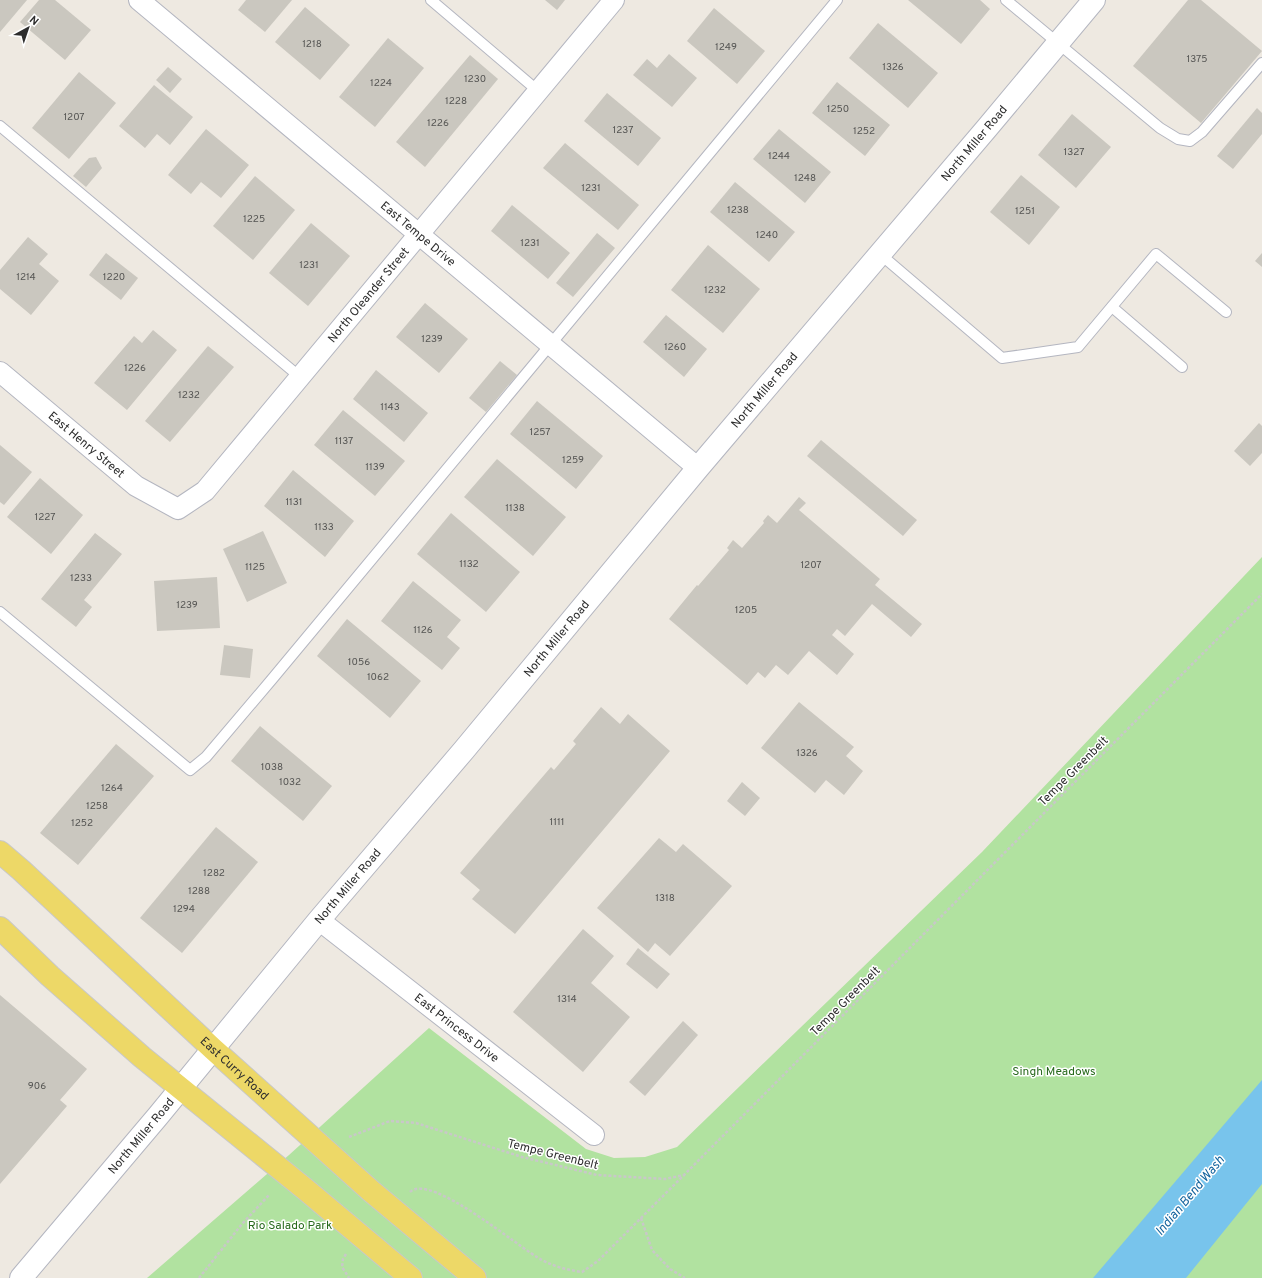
<svg xmlns="http://www.w3.org/2000/svg" width="1262" height="1278" font-family="Overpass,sans-serif">
<style>
.green{fill:#b1e2a0}
.water{fill:#78c4ec}
.building{fill:#cac7bf}
.lines{fill:none;stroke-linecap:round;stroke-linejoin:round}
.service-casing{stroke:#b4b6c0;stroke-width:12}
.minor-casing{stroke:#b4b6c0;stroke-width:22}
.tertiary-casing{stroke:#b4b6c0;stroke-width:24}
.primary-casing{stroke:#c8c8c8;stroke-width:24}
.path{stroke:#c8c8c8;stroke-width:2.5;stroke-dasharray:3 2;stroke-linecap:butt}
.service{stroke:#fff;stroke-width:10}
.minor{stroke:#fff;stroke-width:20}
.tertiary{stroke:#fff;stroke-width:22}
.primary{stroke:#edd867;stroke-width:22}
.labels{text-anchor:middle;stroke-width:3;stroke-linejoin:round;paint-order:stroke}
.number-label{font-size:10px;fill:#545452}
.street-label{font-size:12px;fill:#2d2d2d;stroke:#fff}
.park-label{font-size:12px;fill:#286a1d;stroke:#fff}
.water-label{font-size:13px;font-style:italic;fill:#12639d;stroke:#fff}
</style>
<rect width="100%" height="100%" fill="#eee9e1"/>
<polygon class="green" points="1262,557 1262,1278 147,1278 289,1155 429,1028 586,1149 614,1158 645,1157 677,1147 982,852"/>
<polygon class="water" points="1262,1080 1262,1184 1186,1278 1093,1278"/>
<g class="building">
<polygon points="0,0 27,0 0,32"/>
<polygon points="39,0 55,0 91,30 65,60 20,22"/>
<polygon points="246,0 292,0 265,32 238,10"/>
<polygon points="545,0 565,0 557,10"/>
<polygon points="908,0 980,0 990,9 961,44"/>
<polygon points="1188,0 1201,0 1262,51 1201,123 1133,66"/>
<polygon points="305,7 350,45 320,80 275,42"/>
<polygon points="714,8 765,51 737,84 687,41"/>
<polygon points="878,23 938,73 908,108 849,58"/>
<polygon points="388,38 424,68 375,127 339,97"/>
<polygon points="669,54 697,78 672,107 633,75 647,59 657,68"/>
<polygon points="470,55 498,79 425,167 396,142"/>
<polygon points="168,67 182,79 170,93 156,80"/>
<polygon points="79,72 116,103 69,159 32,128"/>
<polygon points="837,82 890,125 865,156 812,113"/>
<polygon points="154,85 193,117 170,145 157,134 145,148 119,126"/>
<polygon points="607,93 661,138 638,166 584,121"/>
<polygon points="1257,108 1262,113 1262,134 1233,169 1217,156"/>
<polygon points="1072,114 1111,147 1076,188 1038,155"/>
<polygon points="206,129 249,165 221,198 201,182 191,194 168,175"/>
<polygon points="779,129 831,172 805,203 753,159"/>
<polygon points="565,143 639,205 618,230 543,168"/>
<polygon points="96,157 102,168 86,187 73,176 89,158"/>
<polygon points="1021,175 1060,207 1029,245 990,212"/>
<polygon points="255,176 295,210 253,260 213,226"/>
<polygon points="735,182 795,232 769,262 710,212"/>
<polygon points="512,205 570,253 548,279 491,231"/>
<polygon points="311,223 350,256 308,306 269,273"/>
<polygon points="597,233 615,248 573,297 556,283"/>
<polygon points="28,237 48,254 39,264 59,281 31,315 0,289 0,270"/>
<polygon points="708,245 760,289 723,333 671,290"/>
<polygon points="106,253 138,278 121,300 89,275"/>
<polygon points="1262,253 1262,267 1255,261"/>
<polygon points="425,303 468,339 439,373 396,337"/>
<polygon points="666,315 707,349 684,377 643,342"/>
<polygon points="153,330 177,350 127,410 94,383 134,336 142,343"/>
<polygon points="208,346 234,367 170,442 145,421"/>
<polygon points="500,361 517,375 486,412 469,398"/>
<polygon points="376,370 428,413 404,442 353,399"/>
<polygon points="537,401 603,456 576,489 510,434"/>
<polygon points="343,410 405,461 375,496 314,445"/>
<polygon points="1259,423 1262,426 1262,453 1250,466 1234,451"/>
<polygon points="821,440 917,520 903,536 807,456"/>
<polygon points="0,445 32,472 4,505 0,502"/>
<polygon points="497,459 566,517 533,556 464,497"/>
<polygon points="293,470 354,521 325,557 264,506"/>
<polygon points="40,478 83,515 51,554 7,517"/>
<polygon points="799,497 806,503 799,510 880,579 875,585 922,624 911,637 872,604 845,636 837,629 832,635 854,654 837,675 809,651 788,675 776,665 765,678 758,672 747,685 669,619 697,585 698,586 729,550 727,548 733,540 742,548 764,523 763,521 768,515 777,523"/>
<polygon points="451,513 520,572 486,612 417,554"/>
<polygon points="263,531 287,583 247,602 223,549"/>
<polygon points="95,533 122,554 84,600 92,607 76,627 41,599"/>
<polygon points="217,577 220,628 157,631 154,581"/>
<polygon points="413,581 461,620 447,637 460,648 442,670 381,621"/>
<polygon points="347,619 421,681 390,718 317,656"/>
<polygon points="224,645 253,649 250,678 220,675"/>
<polygon points="799,702 854,747 846,756 863,771 844,795 826,780 815,793 761,748"/>
<polygon points="601,707 620,724 628,714 670,751 515,934 472,899 480,890 460,873 551,767 554,770 576,744 573,741"/>
<polygon points="260,726 332,786 303,821 231,761"/>
<polygon points="116,744 154,776 78,865 40,833"/>
<polygon points="742,782 760,798 745,816 727,801"/>
<polygon points="216,827 258,862 182,953 140,918"/>
<polygon points="659,838 676,852 683,844 732,886 670,956 655,943 648,952 597,908"/>
<polygon points="583,929 614,956 591,983 630,1017 583,1072 513,1012"/>
<polygon points="638,948 670,974 657,989 626,964"/>
<polygon points="0,995 87,1069 60,1100 67,1106 0,1184"/>
<polygon points="683,1021 698,1035 645,1096 629,1082"/>
</g>
<g class="lines">
<defs>
<g id="service">
<polyline points="431,0 538,91"/>
<polyline points="1006,0 1160,128 1178,139 1190,141 1202,132 1262,63"/>
<polyline points="0,126 300,377"/>
<polyline points="880,254 1002,358 1078,347 1156,254 1226,312"/>
<polyline points="1112,307 1182,367"/>
<polyline points="0,612 190,770 206,757 273,678 837,0"/>
</g>
<g id="minor">
<path id="s1" d="M139,0L698,468"/>
<path id="s2" d="M0,372L136,486L178,509L205,491L614,0"/>
<path id="s3" d="M319,920L594,1135"/>
</g>
<g id="tertiary">
<path id="s4" d="M21,1278L158,1116L319,920L464,750L698,468L987,128L1094,0"/>
</g>
<g id="primary">
<path id="s5" d="M0,852L21,870L213,1049L371,1191L475,1278"/>
<polyline points="0,928 50,976 142,1057 305,1189 411,1278"/>
</g>
</defs>
<use href="#service" class="service-casing"/>
<use href="#minor" class="minor-casing"/>
<use href="#tertiary" class="tertiary-casing"/>
<use href="#primary" class="primary-casing"/>
<g class="path">
<polyline points="349,1137 390,1121 416,1123 522,1157 597,1175 665,1179 684,1175 1262,594"/>
<path d="M410,1192C431,1172 520,1249 542,1260C555,1267 568,1270 582,1272L598,1261L684,1175"/>
<polyline points="641,1218 652,1250 670,1269 685,1278"/>
<polyline points="346,1254 343,1259 342,1267 349,1278"/>
<polyline points="199,1278 242,1224 269,1195"/>
</g>
<use href="#service" class="service"/>
<use href="#minor" class="minor"/>
<use href="#tertiary" class="tertiary"/>
<use href="#primary" class="primary"/>
</g>
<g class="labels">
<g class="number-label">
<text x="312" y="47">1218</text>
<text x="726" y="50">1249</text>
<text x="1197" y="62">1375</text>
<text x="893" y="70">1326</text>
<text x="475" y="82">1230</text>
<text x="381" y="86">1224</text>
<text x="456" y="104">1228</text>
<text x="838" y="112">1250</text>
<text x="74" y="120">1207</text>
<text x="438" y="126">1226</text>
<text x="623" y="133">1237</text>
<text x="864" y="134">1252</text>
<text x="1074" y="155">1327</text>
<text x="779" y="159">1244</text>
<text x="805" y="181">1248</text>
<text x="591" y="191">1231</text>
<text x="738" y="213">1238</text>
<text x="1025" y="214">1251</text>
<text x="254" y="222">1225</text>
<text x="767" y="238">1240</text>
<text x="530" y="246">1231</text>
<text x="309" y="268">1231</text>
<text x="26" y="280">1214</text>
<text x="114" y="280">1220</text>
<text x="715" y="293">1232</text>
<text x="432" y="342">1239</text>
<text x="675" y="350">1260</text>
<text x="135" y="371">1226</text>
<text x="189" y="398">1232</text>
<text x="390" y="410">1143</text>
<text x="540" y="435">1257</text>
<text x="344" y="444">1137</text>
<text x="573" y="463">1259</text>
<text x="375" y="470">1139</text>
<text x="294" y="505">1131</text>
<text x="515" y="511">1138</text>
<text x="45" y="520">1227</text>
<text x="324" y="530">1133</text>
<text x="469" y="567">1132</text>
<text x="811" y="568">1207</text>
<text x="255" y="570">1125</text>
<text x="81" y="581">1233</text>
<text x="187" y="608">1239</text>
<text x="746" y="613">1205</text>
<text x="423" y="633">1126</text>
<text x="359" y="665">1056</text>
<text x="378" y="680">1062</text>
<text x="807" y="756">1326</text>
<text x="272" y="770">1038</text>
<text x="290" y="785">1032</text>
<text x="112" y="791">1264</text>
<text x="97" y="809">1258</text>
<text x="557" y="825">1111</text>
<text x="82" y="826">1252</text>
<text x="214" y="876">1282</text>
<text x="199" y="894">1288</text>
<text x="665" y="901">1318</text>
<text x="184" y="912">1294</text>
<text x="567" y="1002">1314</text>
<text x="37" y="1089">906</text>
</g>
<g class="street-label">
<text dy="4" stroke="none"><textPath href="#s4" startOffset="1482">North Miller Road</textPath></text>
<text dy="4" stroke="none"><textPath href="#s1" startOffset="364">East Tempe Drive</textPath></text>
<text dy="4" stroke="none"><textPath href="#s2" startOffset="513">North Oleander Street</textPath></text>
<text dy="4" stroke="none"><textPath href="#s4" startOffset="1158">North Miller Road</textPath></text>
<text dy="4" stroke="none"><textPath href="#s2" startOffset="113">East Henry Street</textPath></text>
<text dy="4" stroke="none"><textPath href="#s4" startOffset="834">North Miller Road</textPath></text>
<text transform="translate(1073 771) rotate(-45)" y="4">Tempe Greenbelt</text>
<text dy="4" stroke="none"><textPath href="#s4" startOffset="510">North Miller Road</textPath></text>
<text transform="translate(845 1001) rotate(-45)" y="4">Tempe Greenbelt</text>
<text dy="4" stroke="none"><textPath href="#s3" startOffset="175">East Princess Drive</textPath></text>
<text dy="4" stroke="none"><textPath href="#s5" startOffset="319">East Curry Road</textPath></text>
<text dy="4" stroke="none"><textPath href="#s4" startOffset="186">North Miller Road</textPath></text>
<text transform="translate(553 1154) rotate(14)" y="4">Tempe Greenbelt</text>
</g>
<g class="park-label">
<text x="1054" y="1075">Singh Meadows</text>
<text x="290" y="1229">Rio Salado Park</text>
</g>
<g class="water-label">
<text transform="translate(1189 1195) rotate(-50)" y="5">Indian Bend Wash</text>
</g>
</g>
<g transform="translate(28 28) rotate(40)" stroke="#ffffff" stroke-width="3" paint-order="stroke">
<path d="M0-3L7 15L0 10L-7 15Z" fill="#2d2d2d"/>
<text y="-6" font-size="11" font-weight="bold" text-anchor="middle" fill="#2d2d2d">N</text>
</g>
</svg>
